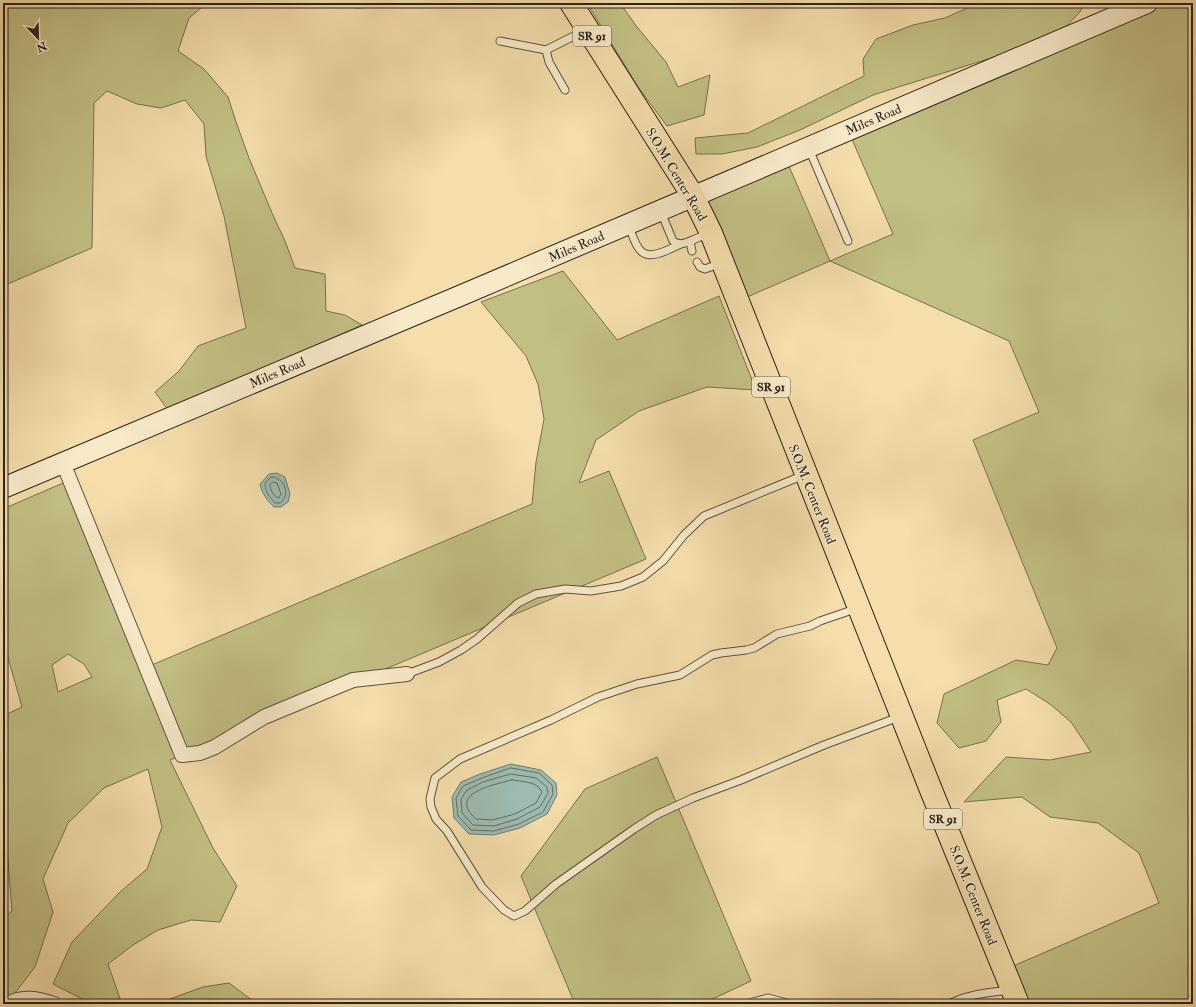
<svg xmlns="http://www.w3.org/2000/svg" width="1196" height="1007" font-family="'IM FELL Double Pica',serif">
<style>
.green{fill:#c2bf85;stroke:#78704f;fill-rule:evenodd}
.water{fill:#9dbbb0;stroke:#707d74}
.lines{fill:none;stroke-linecap:round;stroke-linejoin:round}
.shore{stroke:#656e64;stroke-width:1}
.lane-casing{stroke:#5f503e;stroke-width:9}
.street-casing{stroke:#5f503e;stroke-width:16}
.secondary-casing{stroke:#2d2119;stroke-width:22}
.primary-casing{stroke:#2d2119;stroke-width:24}
.lane{stroke:#f8eac9;stroke-width:7}
.street{stroke:#f8eac9;stroke-width:14}
.secondary{stroke:#f8eac9;stroke-width:20}
.primary{stroke:#f5deac;stroke-width:22}
.labels{text-anchor:middle;stroke-width:3;stroke-linejoin:round;paint-order:stroke}
.shield{fill:#f8eac9;stroke:#6a5d4e;stroke-width:1}
.shield-label{font-size:12px;font-weight:bold;fill:#2d2119}
.street-label{font-size:13px;fill:#2d2119;stroke:#f8eac9}
</style>
<rect width="100%" height="100%" fill="#f5deac"/>
<filter id="stains"><feTurbulence type="fractalNoise" baseFrequency=".005" numOctaves="4"/><feColorMatrix values="0 0 0 0 .2 0 0 0 0 .09 0 0 0 0 .02 0 0 0 .5 -.17"/></filter>
<radialGradient id="worn" r=".72"><stop offset=".6" stop-color="#630" stop-opacity="0"/><stop offset="1" stop-color="#630" stop-opacity=".3"/></radialGradient>
<g class="green">
<polygon points="3,3 207,3 189,18 178,51 204,69 228,97 235,119 249,158 272,213 285,241 295,268 325,274 326,311 345,315 362,325 168,410 155,392 179,371 198,346 246,328 224,216 206,156 204,124 185,100 161,108 137,104 107,91 94,103 92,248 3,286"/>
<polygon points="344,3 395,3 395,6 355,8"/>
<polygon points="587,3 620,3 637,27 666,62 678,87 710,75 704,115 667,126 638,87"/>
<polygon points="978,3 1085,3 1080,12 1055,38 873,95 800,130 757,147 722,154 696,154 695,138 748,133 864,76 863,59 876,39 913,25 945,18"/>
<polygon points="1147,3 1193,3 1193,1004 1017,1004 1004,970 1159,903 1139,853 1098,823 1050,817 1022,797 964,802 1006,757 1050,760 1091,752 1071,722 1050,704 1026,689 997,700 1001,722 986,741 959,748 937,723 944,694 1016,660 1048,665 1057,648 973,440 1039,412 1009,341 830,261 738,301 693,196 785,157 830,261 893,234 848,130"/>
<path d="M563,271L617,340L719,296L756,390L707,387L639,411L596,440L579,483L609,471L646,559L170,760L213,848L237,886L220,922L191,920L158,930L133,945L108,964L122,1004H124H87L82,999L53,984L72,942L119,893L147,869L162,827L148,769L104,788L68,823L43,879L53,912L35,967L15,993L3,998V918L12,911L7,848L3,841V716L22,707L3,640V509L70,480L147,667L532,504L536,462L544,419L538,384L526,356L481,302ZM68,654L84,664L92,677L58,692L52,665Z"/>
<polygon points="657,757 751,981 702,1004 575,1004 521,876 585,789"/>
<polygon points="229,983 257,1004 156,1004 203,987"/>
</g>
<g class="water">
<path d="M277,473L285,477L290,494L288,502L281,507H274C267,500 262,494 260,484L269,474Z"/>
<polygon points="511,764 541,770 556,783 557,795 547,814 520,828 494,835 469,834 454,818 452,797 461,782 480,774"/>
</g>
<g class="lines">
<g class="shore">
<path d="M271,477C285,477 291,495 280,503H275C270,497 265,492 265,484Z"/>
<path d="M273,482L277,483L281,494L279,498C274,497 270,490 270,485Z"/>
<polygon points="511,768 539,773 552,785 553,794 543,812 519,824 494,831 471,830 458,816 456,798 463,786 482,778"/>
<polygon points="511,774 536,778 547,787 548,793 540,807 517,819 494,826 473,825 462,813 461,799 467,790 483,782"/>
<path d="M512,780C523,782 537,781 542,792L536,803L515,814L493,820L476,819C447,793 493,785 512,780Z"/>
</g>
<defs>
<g id="lane">
<polyline points="500,41 546,50 586,30"/>
<polyline points="546,50 549,62 565,90"/>
<polyline points="809,149 848,241"/>
<path d="M661,212L673,241C680,246 685,243 693,240"/>
<path d="M629,226C632,233 635,247 642,252C652,260 671,248 681,244"/>
<polyline points="692,251 690,242 693,240 709,233"/>
<polyline points="697,262 700,267 705,269 721,263"/>
<polyline points="858,608 820,621 810,626 777,634 754,648 746,650 721,653 712,655 680,675 637,684 598,697 551,720 460,759 435,778 430,799 431,807 436,819 447,831 482,887 504,910 514,916 525,911 556,884 634,829 656,815 693,798 741,780 824,745 899,717"/>
<polyline points="407,674 439,662 461,650 477,639 518,603 536,594 565,589 591,591 621,586 643,577 663,561 684,535 704,516 804,475"/>
<polyline points="745,1004 768,998 791,1004"/>
<path d="M949,1004C967,994 989,993 1009,990"/>
</g>
<g id="street">
<polyline points="63,463 182,755 200,753 215,747 264,717 353,680 407,674"/>
<path d="M8,1004C22,995 39,999 54,1004"/>
</g>
<polyline id="secondary" points="3,488 462,295 1147,3"/>
<polyline id="primary" points="571,3 693,196 711,233 929,785 1018,1004"/>
</defs>
<use href="#lane" class="lane-casing"/>
<use href="#street" class="street-casing"/>
<use href="#secondary" class="secondary-casing"/>
<use href="#primary" class="primary-casing"/>
<use href="#lane" class="lane"/>
<use href="#street" class="street"/>
<use href="#secondary" class="secondary"/>
<use href="#primary" class="primary"/>
</g>
<g class="labels">
<g class="shield">
<rect x="573" y="26" width="38" height="20" rx="3"/>
<rect x="752" y="377" width="38" height="20" rx="3"/>
<rect x="924" y="809" width="38" height="20" rx="3"/>
</g>
<g class="shield-label">
<text x="592" y="40">SR 91</text>
<text x="771" y="391">SR 91</text>
<text x="943" y="823">SR 91</text>
</g>
<g class="street-label">
<text transform="translate(873 119) rotate(-23)" y="5">Miles Road</text>
<text transform="translate(677 174) rotate(59)" y="5">S.O.M. Center Road</text>
<text transform="translate(576 246) rotate(-23)" y="5">Miles Road</text>
<text transform="translate(277 372) rotate(-23)" y="5">Miles Road</text>
<text transform="translate(813 494) rotate(68)" y="5">S.O.M. Center Road</text>
<text transform="translate(974 895) rotate(68)" y="5">S.O.M. Center Road</text>
</g>
</g>
<rect width="1196" height="1007" fill="none" stroke="#f5deac" stroke-width="16"/>
<rect x="4" y="4" width="1188" height="999" fill="none" stroke="#2d2119" stroke-width="2"/>
<rect x="8" y="8" width="1180" height="991" fill="none" stroke="#2d2119"/>
<g transform="translate(38 38) rotate(157)" stroke="#f8eac9" stroke-width="3" paint-order="stroke">
<path d="M0-3L7 15L0 10L-7 15Z" fill="#2d2119"/>
<text y="-6" font-size="11" font-weight="bold" text-anchor="middle" fill="#2d2119">N</text>
</g>
<rect width="100%" height="100%" filter="url(#stains)"/>
<rect width="100%" height="100%" fill="url(#worn)"/>
</svg>
